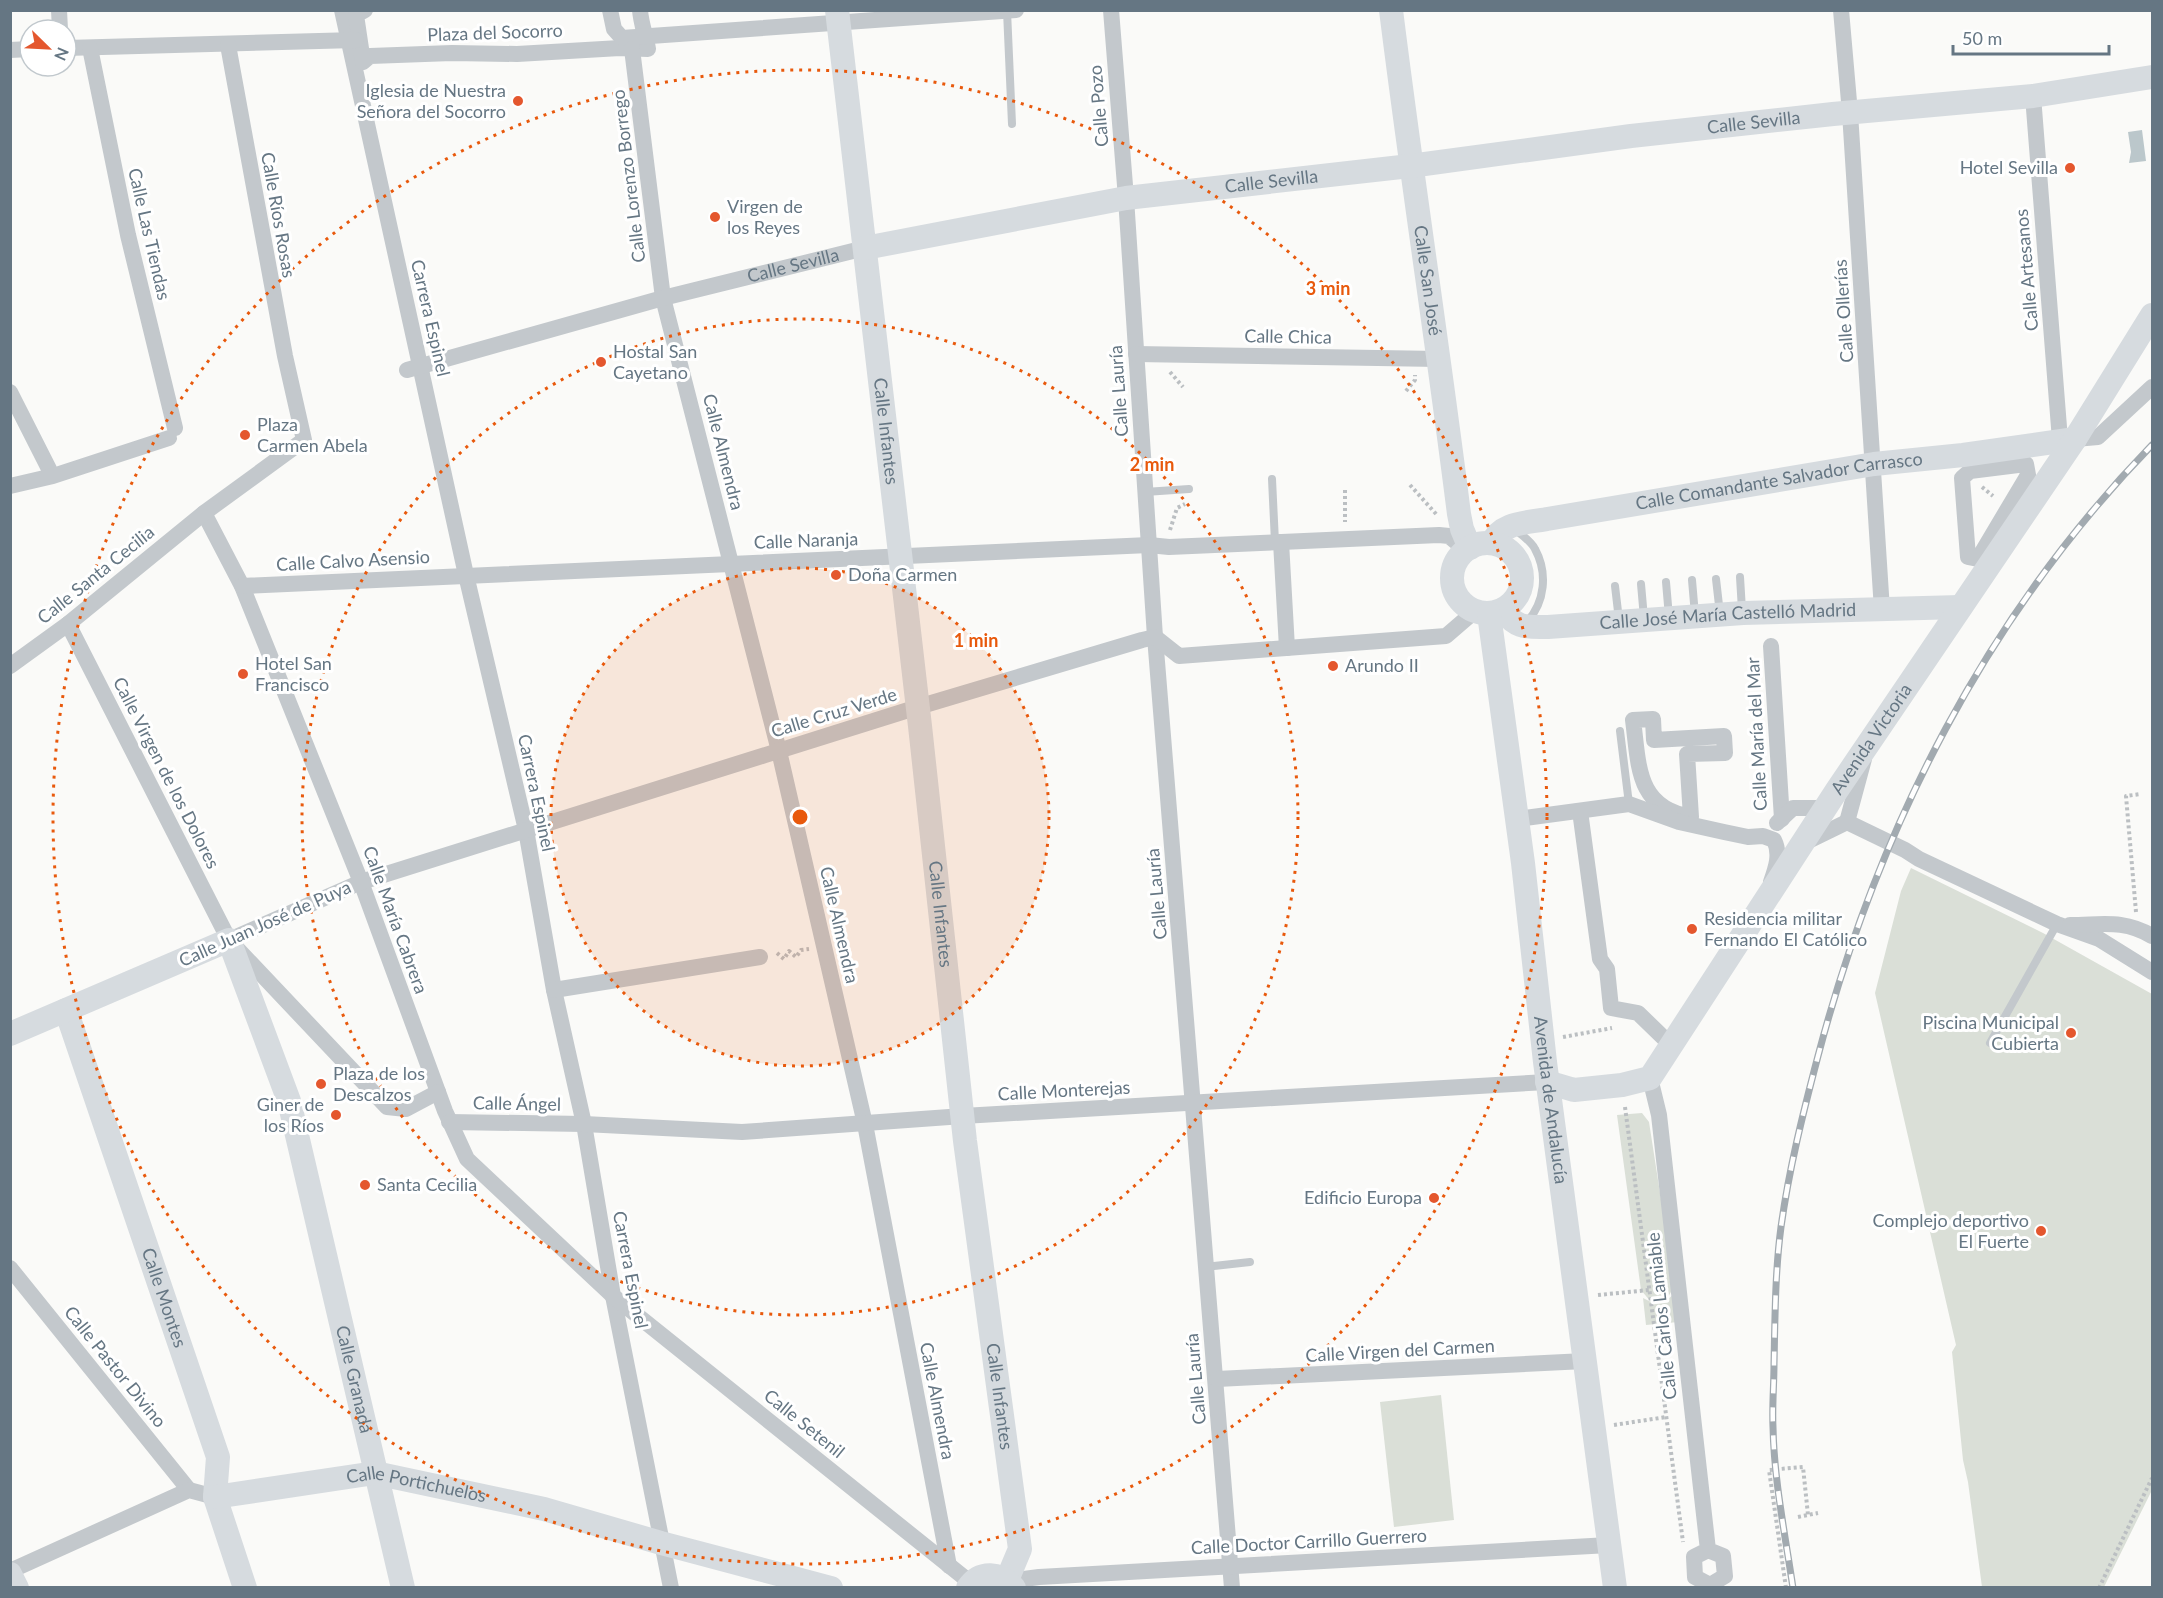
<svg xmlns="http://www.w3.org/2000/svg" width="2163" height="1598" font-family="Lato,sans-serif">
<style>
.green{fill:#dadfd7}
.water{fill:#bbc7cb}
.lines{fill:none;stroke-linecap:round;stroke-linejoin:round}
.path{stroke:#bbbfc2;stroke-width:4;stroke-dasharray:3 3;stroke-linecap:butt}
.lane{stroke:#c3c8cc;stroke-width:8}
.street{stroke:#c3c8cc;stroke-width:16}
.secondary{stroke:#d6dbdf;stroke-width:24}
.rail-casing{stroke:#a2aab0;stroke-width:7}
.rail{stroke:#fff;stroke-width:4.5;stroke-dasharray:14;stroke-linecap:butt}
.ring{fill:none;stroke:#e8590c;stroke-width:3;stroke-dasharray:3 6}
.poi-dot{fill:#e4572e;stroke:#fff;stroke-width:2}
.labels{text-anchor:middle;stroke-width:6;stroke-linejoin:round;paint-order:stroke}
.street-label{font-size:18px;fill:#657683;stroke:#fff}
.poi-label{font-size:18px;fill:#657683;stroke:#fff;text-anchor:start}
.centre{fill:#e8590c;stroke:#fff;stroke-width:3}
.ring-label{font-size:18px;text-anchor:middle;font-weight:bold;fill:#e8590c;stroke:#fff;stroke-width:6;stroke-linejoin:round;paint-order:stroke}
</style>
<rect width="100%" height="100%" fill="#fafaf8"/>
<g class="green">
<polygon points="1911,868 2043,933 2152,994 2152,1490 2104,1587 1982,1587 1968,1482 1963,1460 1952,1352 1956,1345 1875,993 1901,891"/>
<polygon points="1642,1113 1649,1122 1673,1277 1672,1290 1666,1301 1675,1293 1678,1322 1646,1325 1643,1298 1651,1302 1641,1290 1617,1115"/>
<polygon points="1441,1395 1454,1520 1394,1527 1380,1402"/>
</g>
<polygon class="water" points="2142,130 2146,161 2129,163 2131,152 2128,132"/>
<g class="lines">
<g class="path">
<polyline points="1170,372 1183,387"/>
<polyline points="1406,391 1415,380 1415,375"/>
<polyline points="1410,485 1437,515"/>
<polyline points="1982,487 1993,496"/>
<polyline points="1345,490 1345,522"/>
<polyline points="1170,530 1177,508 1185,504"/>
<polyline points="2136,912 2126,796 2141,794"/>
<polyline points="777,953 784,959 789,951 796,957 801,950 809,949"/>
<polyline points="1563,1037 1612,1028"/>
<polyline points="1625,1107 1683,1542"/>
<polyline points="1598,1295 1649,1290"/>
<polyline points="1614,1425 1666,1417"/>
<polyline points="1798,1517 1818,1513"/>
<polyline points="1786,1588 1769,1470 1803,1467 1808,1515"/>
<polyline points="2099,1588 2152,1478"/>
</g>
<g class="lane">
<polyline points="1007,11 1012,124"/>
<polyline points="1272,479 1275,542"/>
<polyline points="1145,492 1189,489"/>
<path d="M1514,529C1522,535 1531,541 1535,549C1548,573 1545,602 1527,622"/>
<polyline points="1740,577 1742,610"/>
<polyline points="1716,579 1720,614"/>
<polyline points="1692,580 1695,615"/>
<polyline points="1666,582 1669,617"/>
<polyline points="1641,584 1644,618"/>
<polyline points="1615,586 1619,620"/>
<polyline points="1620,731 1629,804"/>
<polyline points="1990,1043 2057,924"/>
<polyline points="1205,1267 1250,1262"/>
</g>
<g class="street">
<polyline points="59,10 60,30"/>
<polyline points="342,10 466,575 526,830 554,990 584,1124 613,1296 671,1588"/>
<path d="M365,10L356,15L363,62L370,56L452,53L517,54L620,48L648,49C646,36 641,24 640,10"/>
<polyline points="610,10 614,29 622,38 1016,10"/>
<polyline points="1111,10 1126,198 1155,637 1232,1588"/>
<polyline points="1841,10 1850,113 1882,610"/>
<polyline points="66,48 356,40"/>
<polyline points="90,48 128,235 175,428"/>
<polyline points="632,49 663,298 779,751 865,1124 949,1566"/>
<polyline points="10,50 30,49"/>
<polyline points="2033,96 2060,440"/>
<polyline points="1136,354 1439,359"/>
<path id="s1" d="M407,370L663,298L865,248"/>
<polyline points="10,392 49,469"/>
<polyline points="2075,439 2098,437 2152,387"/>
<polygon points="2026,464 2028,475 1978,559 1968,557 1962,478 1970,471"/>
<polyline points="10,486 53,476 169,438"/>
<polyline points="204,513 242,586 361,882 445,1111 467,1159 613,1296 971,1583"/>
<polyline points="1281,542 1287,648"/>
<polyline points="242,586 1149,545 1169,547 1439,535 1449,536 1466,550"/>
<polyline points="68,624 229,940 387,1107 406,1109 438,1092"/>
<polyline points="1771,646 1782,819"/>
<polyline points="10,666 68,624 204,513 304,440 285,356 228,45"/>
<path d="M1653,719L1654,740L1724,736L1725,753L1687,754L1691,817C1636,808 1639,765 1633,720Z"/>
<polyline points="1580,811 1600,959 1607,969 1611,1008 1638,1013 1672,1046"/>
<path d="M1517,819L1629,804L1679,822L1724,832L1748,837L1763,836L1774,840C1781,854 1776,868 1771,882"/>
<polyline points="1847,822 1864,759"/>
<polyline points="1777,823 1793,808 1826,808"/>
<polyline points="1804,843 1847,822 1905,850 1919,859 2057,924 2099,939 2152,972"/>
<path d="M2070,925C2102,925 2123,919 2152,936"/>
<polyline points="229,940 361,882 918,707 1142,640 1155,637 1179,656 1446,636 1475,611"/>
<polyline points="554,990 760,957"/>
<polyline points="1650,1078 1659,1115 1708,1550 1694,1557 1695,1577 1710,1585 1725,1576 1723,1556 1708,1550"/>
<polyline points="449,1122 584,1124 742,1132 963,1116 1547,1082"/>
<polyline points="10,1268 189,1490"/>
<polyline points="1217,1379 1585,1361"/>
<polyline points="10,1571 189,1490 215,1497"/>
<polyline points="1013,1586 1024,1579 1039,1577 1609,1545"/>
</g>
<g class="secondary">
<path id="s2" d="M837,10L920,726L965,1141L1020,1549L1007,1580"/>
<path id="s3" d="M1391,10C1412,179 1438,346 1459,514L1462,529L1470,548"/>
<path id="s4" d="M865,248L1126,198L1410,166L1631,136L1833,114L2033,96L2152,77"/>
<path id="s5" d="M1492,543C1501,522 1527,523 1547,519L1874,464L1963,455L2075,439"/>
<circle cx="1487" cy="578" r="35"/>
<path id="s6" d="M1502,610C1518,629 1525,627 1548,627L1743,613L1960,607"/>
<path id="s7" d="M1489,614L1523,863L1545,1062L1615,1588"/>
<path id="s8" d="M66,1010L218,1457L215,1497L245,1588"/>
<path id="s9" d="M10,1034L229,940L289,1101L403,1588"/>
<path id="s10" d="M1547,1082L1574,1090L1622,1085L1650,1078L1837,790L2075,439L2152,315"/>
<path id="s11" d="M215,1497L375,1473L544,1509L661,1543L831,1588"/>
<polyline points="10,1574 17,1588"/>
<path d="M968,1588C980,1570 1001,1572 1014,1588"/>
</g>
<defs>
<path id="rail" d="M1793,1588C1785,1534 1774,1480 1773,1427C1772,1406 1774,1385 1774,1364C1775,1319 1775,1272 1781,1227C1789,1169 1803,1113 1818,1056C1878,828 1987,615 2152,445"/>
</defs>
<use href="#rail" class="rail-casing"/>
<use href="#rail" class="rail"/>
</g>
<circle cx="800" cy="817" r="249" fill="#e8590c" fill-opacity=".12"/>
<g class="ring">
<circle cx="800" cy="817" r="249"/>
<circle cx="800" cy="817" r="498"/>
<circle cx="800" cy="817" r="747"/>
</g>
<g class="poi-dot">
<circle cx="518" cy="101" r="6"/>
<circle cx="2070" cy="168" r="6"/>
<circle cx="715" cy="217" r="6"/>
<circle cx="601" cy="362" r="6"/>
<circle cx="245" cy="435" r="6"/>
<circle cx="836" cy="575" r="6"/>
<circle cx="1333" cy="666" r="6"/>
<circle cx="243" cy="674" r="6"/>
<circle cx="1692" cy="929" r="6"/>
<circle cx="2071" cy="1033" r="6"/>
<circle cx="321" cy="1084" r="6"/>
<circle cx="336" cy="1115" r="6"/>
<circle cx="365" cy="1185" r="6"/>
<circle cx="1434" cy="1198" r="6"/>
<circle cx="2041" cy="1231" r="6"/>
</g>
<g class="labels">
<g class="street-label">
<text transform="translate(495 33) rotate(-2)" y="6">Plaza del Socorro</text>
<text transform="translate(1099 106) rotate(-95)" y="6">Calle Pozo</text>
<text dy="6" stroke="none"><textPath href="#s4" startOffset="898">Calle Sevilla</textPath></text>
<text transform="translate(629 176) rotate(-97)" y="6">Calle Lorenzo Borrego</text>
<text dy="6" stroke="none"><textPath href="#s4" startOffset="412">Calle Sevilla</textPath></text>
<text transform="translate(278 215) rotate(80)" y="6">Calle Ríos Rosas</text>
<text transform="translate(149 234) rotate(77)" y="6">Calle Las Tiendas</text>
<text dy="6" stroke="none"><textPath href="#s1" startOffset="400">Calle Sevilla</textPath></text>
<text transform="translate(2027 270) rotate(-95)" y="6">Calle Artesanos</text>
<text dy="6" stroke="none"><textPath href="#s3" startOffset="273">Calle San José</textPath></text>
<text transform="translate(1844 311) rotate(-94)" y="6">Calle Ollerías</text>
<text transform="translate(430 318) rotate(77)" y="6">Carrera Espinel</text>
<text transform="translate(1288 337) rotate(1)" y="6">Calle Chica</text>
<text transform="translate(1119 391) rotate(-94)" y="6">Calle Lauría</text>
<text dy="6" stroke="none"><textPath href="#s2" startOffset="424">Calle Infantes</textPath></text>
<text transform="translate(723 452) rotate(76)" y="6">Calle Almendra</text>
<text dy="6" stroke="none"><textPath href="#s5" startOffset="298">Calle Comandante Salvador Carrasco</textPath></text>
<text transform="translate(806 541) rotate(-2)" y="6">Calle Naranja</text>
<text transform="translate(353 561) rotate(-3)" y="6">Calle Calvo Asensio</text>
<text transform="translate(96 575) rotate(-39)" y="6">Calle Santa Cecilia</text>
<text dy="6" stroke="none"><textPath href="#s6" startOffset="232">Calle José María Castelló Madrid</textPath></text>
<text transform="translate(834 713) rotate(-17)" y="6">Calle Cruz Verde</text>
<text transform="translate(1757 734) rotate(-93)" y="6">Calle María del Mar</text>
<text dy="6" stroke="none"><textPath href="#s10" startOffset="510">Avenida Victoria</textPath></text>
<text transform="translate(166 773) rotate(63)" y="6">Calle Virgen de los Dolores</text>
<text transform="translate(536 793) rotate(78)" y="6">Carrera Espinel</text>
<text transform="translate(1157 894) rotate(-95)" y="6">Calle Lauría</text>
<text dy="6" stroke="none"><textPath href="#s2" startOffset="910">Calle Infantes</textPath></text>
<text transform="translate(395 920) rotate(70)" y="6">Calle María Cabrera</text>
<text transform="translate(265 924) rotate(-24)" y="6">Calle Juan José de Puya</text>
<text transform="translate(839 925) rotate(77)" y="6">Calle Almendra</text>
<text transform="translate(1064 1091) rotate(-3)" y="6">Calle Monterejas</text>
<text dy="6" stroke="none"><textPath href="#s7" startOffset="490">Avenida de Andalucía</textPath></text>
<text transform="translate(517 1104) rotate(1)" y="6">Calle Ángel</text>
<text transform="translate(630 1270) rotate(79)" y="6">Carrera Espinel</text>
<text dy="6" stroke="none"><textPath href="#s8" startOffset="304">Calle Montes</textPath></text>
<text transform="translate(1662 1316) rotate(-96)" y="6">Calle Carlos Lamiable</text>
<text transform="translate(1400 1351) rotate(-3)" y="6">Calle Virgen del Carmen</text>
<text transform="translate(115 1367) rotate(51)" y="6">Calle Pastor Divino</text>
<text dy="6" stroke="none"><textPath href="#s9" startOffset="696">Calle Granada</textPath></text>
<text transform="translate(1196 1379) rotate(-95)" y="6">Calle Lauría</text>
<text dy="6" stroke="none"><textPath href="#s2" startOffset="1396">Calle Infantes</textPath></text>
<text transform="translate(937 1401) rotate(79)" y="6">Calle Almendra</text>
<text transform="translate(804 1424) rotate(39)" y="6">Calle Setenil</text>
<text dy="6" stroke="none"><textPath href="#s11" startOffset="204">Calle Portichuelos</textPath></text>
<text transform="translate(1309 1542) rotate(-3)" y="6">Calle Doctor Carrillo Guerrero</text>
</g>
<g class="poi-label">
<text x="506" y="97" text-anchor="end">Iglesia de Nuestra<tspan x="506" dy="21">Señora del Socorro</tspan></text>
<text x="2058" y="174" text-anchor="end">Hotel Sevilla</text>
<text x="727" y="213">Virgen de<tspan x="727" dy="21">los Reyes</tspan></text>
<text x="613" y="358">Hostal San<tspan x="613" dy="21">Cayetano</tspan></text>
<text x="257" y="431">Plaza<tspan x="257" dy="21">Carmen Abela</tspan></text>
<text x="848" y="581">Doña Carmen</text>
<text x="255" y="670">Hotel San<tspan x="255" dy="21">Francisco</tspan></text>
<text x="1345" y="672">Arundo II</text>
<text x="1704" y="925">Residencia militar<tspan x="1704" dy="21">Fernando El Católico</tspan></text>
<text x="2059" y="1029" text-anchor="end">Piscina Municipal<tspan x="2059" dy="21">Cubierta</tspan></text>
<text x="333" y="1080">Plaza de los<tspan x="333" dy="21">Descalzos</tspan></text>
<text x="324" y="1111" text-anchor="end">Giner de<tspan x="324" dy="21">los Ríos</tspan></text>
<text x="377" y="1191">Santa Cecilia</text>
<text x="1422" y="1204" text-anchor="end">Edificio Europa</text>
<text x="2029" y="1227" text-anchor="end">Complejo deportivo<tspan x="2029" dy="21">El Fuerte</tspan></text>
</g>
</g>
<circle cx="800" cy="817" r="9" class="centre"/>
<g class="ring-label">
<text x="1328" y="295">3 min</text>
<text x="1152" y="471">2 min</text>
<text x="976" y="647">1 min</text>
</g>
<rect width="2163" height="1598" fill="none" stroke="#657683" stroke-width="24"/>
<g transform="translate(48 48) rotate(114)"><circle r="28" fill="#ffffff" stroke="#c1c8cd" stroke-width="1.5"/>
<path d="M0-4.5L10 22L0 15L-10 22Z" fill="#e4572e"/>
<text y="-9" font-size="16" font-weight="bold" text-anchor="middle" fill="#657683">N</text>
</g>
<path d="M1953 45v9h156v-9" fill="none" stroke="#657683" stroke-width="3"/>
<text x="1962" y="45" font-size="18" fill="#657683" stroke="#ffffff" stroke-width="4.5" paint-order="stroke">50 m</text>
</svg>
